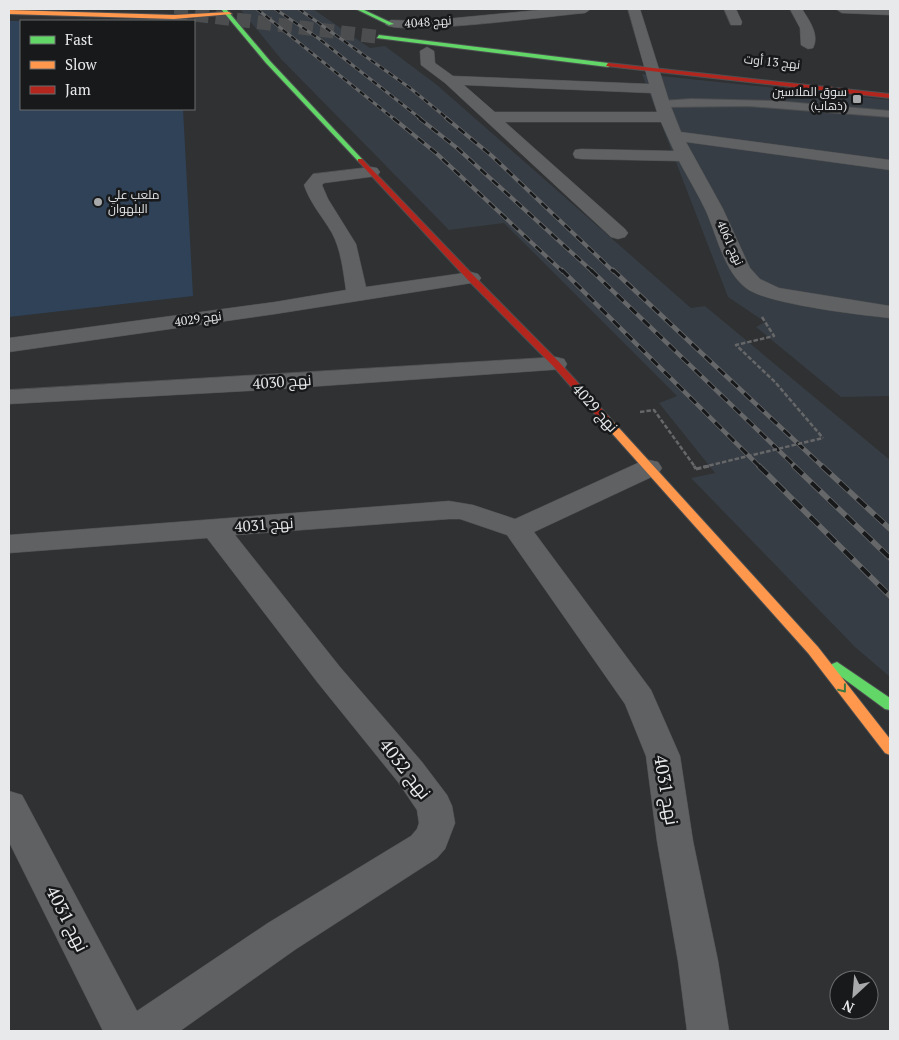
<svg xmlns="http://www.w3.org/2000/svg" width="899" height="1040" font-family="'PT Serif',Cairo,serif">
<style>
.built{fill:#373d44}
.green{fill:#2f4258}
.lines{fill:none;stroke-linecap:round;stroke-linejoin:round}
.secondary-tunnel{stroke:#4b4d4f;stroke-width:14;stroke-dasharray:14 7;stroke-linecap:butt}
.lane-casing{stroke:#4d4f51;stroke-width:2}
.street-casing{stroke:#4d4f51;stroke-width:1}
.fast-casing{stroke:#4d4f51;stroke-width:2}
.slow-casing{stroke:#4d4f51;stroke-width:2}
.jam-casing{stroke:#4d4f51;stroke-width:2}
.path-far1{stroke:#666769;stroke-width:2.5;stroke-dasharray:4.5 2;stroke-linecap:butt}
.path{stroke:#666769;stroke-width:3;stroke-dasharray:5.5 2.5;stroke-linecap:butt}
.lane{fill:#606163;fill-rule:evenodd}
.street{fill:#606163;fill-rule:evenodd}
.fast{fill:#63d668;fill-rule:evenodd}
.slow{fill:#ff974d;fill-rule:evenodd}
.jam{fill:#b3261e;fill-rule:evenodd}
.rail-far3-casing{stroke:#666769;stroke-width:3}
.rail-far2-casing{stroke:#666769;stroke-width:4}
.rail-far1-casing{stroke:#666769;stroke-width:4.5}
.rail-casing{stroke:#666769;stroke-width:5.5}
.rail-far3{stroke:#17191a;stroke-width:2;stroke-dasharray:5.5;stroke-linecap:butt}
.rail-far2{stroke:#17191a;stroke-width:2.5;stroke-dasharray:8;stroke-linecap:butt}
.rail-far1{stroke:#17191a;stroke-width:3;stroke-dasharray:9;stroke-linecap:butt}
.rail{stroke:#17191a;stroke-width:4;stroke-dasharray:12;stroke-linecap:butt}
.path-bridge-far1{stroke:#666769;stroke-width:2.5;stroke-dasharray:4.5 2;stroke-linecap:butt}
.path-bridge{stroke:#666769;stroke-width:3;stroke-dasharray:5.5 2.5;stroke-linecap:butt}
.oneway{stroke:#3d7841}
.poi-dot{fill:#a7a9ab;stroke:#17191a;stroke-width:2}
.labels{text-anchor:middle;stroke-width:5;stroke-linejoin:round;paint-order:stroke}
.far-street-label{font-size:12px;fill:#e7e9eb;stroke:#17191a}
.far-poi-label{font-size:12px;fill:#e7e9eb;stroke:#17191a;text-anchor:end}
.street-label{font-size:15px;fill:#e7e9eb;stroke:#17191a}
.near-street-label{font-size:18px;fill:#e7e9eb;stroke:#17191a}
</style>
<rect width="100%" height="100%" fill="#2f3133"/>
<g class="built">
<polygon points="240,9 313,9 370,48 385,46 437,85 691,308 705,306 890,460 890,677 855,647 691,478 715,473 659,403 677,396 504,223 449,230 281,59"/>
<polygon points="642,74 890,100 890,396 841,397 756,327 765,322 728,297"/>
</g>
<polygon class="green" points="9,21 161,21 21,21 21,109 183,109 193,296 9,317"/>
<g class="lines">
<polyline class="secondary-tunnel" points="174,12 379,37"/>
<defs>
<polygon id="lane" points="691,99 776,101 890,111 890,117 748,106 662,107 656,104 662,101"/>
<g id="street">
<path d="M549,9H591L585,13C559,15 395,37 385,24L391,20L424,21Z"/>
<path d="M628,9H640L670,104L681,132L890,160V170L686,142L723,209L750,268L760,279L779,288L890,306V318C861,315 766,304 746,288C724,271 717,236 706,211C698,194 688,178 679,161L581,159L575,158L573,154L575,150L581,149L674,151L661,122H505L625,229L628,233L625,237L618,239L611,237L445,83L421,65L420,51L427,47L434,51L435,63L453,76L649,84ZM464,85L651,93L657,112H495Z"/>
<polygon points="724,9 736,9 742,22 741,25 731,25"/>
<path d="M790,9H802C809,20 820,35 813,48L808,49L801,45L800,28Z"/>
<polygon points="836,9 890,9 890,15 842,13"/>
<path d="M371,167L377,168L380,172L377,176L324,183L322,185L328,199L356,244L366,287L471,272L478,274L481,278L478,282L275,314L9,352V338L275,302L346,290C343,270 341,250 332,233C322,216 310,203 304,185L313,174Z"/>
<polygon points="556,357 564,359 567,364 564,369 264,390 9,404 9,390"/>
<polygon points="649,460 658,462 662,468 658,474 534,532 651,690 680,756 693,841 718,961 729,1031 687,1031 678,961 657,841 646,756 625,704 507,535 460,519 449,519 235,535 340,667 422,762 447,795 452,806 455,823 445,849 437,858 296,949 180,1031 103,1031 9,842 9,791 22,795 137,1011 268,923 411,836 417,829 419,823 417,810 398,782 318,683 207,538 9,553 9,535 449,501 473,505 515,519 640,462"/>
</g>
<g id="fast">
<polygon points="221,9 226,9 270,61 362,159 362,161 358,161 266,63"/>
<polygon points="356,9 362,9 394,24 389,25"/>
<polygon points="379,35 608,63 611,65 608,67 377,38"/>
<polygon points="837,662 890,698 890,710 885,709 832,670 830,667 832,664"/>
</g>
<g id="slow">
<polygon points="9,10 174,15 229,12 232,14 174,19 9,14"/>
<polygon points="605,416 609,417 818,647 890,739 890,755 885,753 808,653 601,421 600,419 601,417"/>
</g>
<g id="jam">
<polygon points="608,63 890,94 890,98 606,66"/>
<polygon points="358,159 362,159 474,276 559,362 609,417 610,419 609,421 601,421 553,366 468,280 358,161"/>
</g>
</defs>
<use href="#lane" class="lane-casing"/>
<use href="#street" class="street-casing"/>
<use href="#fast" class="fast-casing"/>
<use href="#slow" class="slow-casing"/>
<use href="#jam" class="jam-casing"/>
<g class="path-far1">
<polyline points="762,317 774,336 736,345 775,382 823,438"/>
<polyline points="640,412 654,410 695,467"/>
</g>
<polyline class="path" points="694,466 696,469"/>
<use href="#lane" class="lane"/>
<use href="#street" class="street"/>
<use href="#fast" class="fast"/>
<use href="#slow" class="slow"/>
<use href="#jam" class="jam"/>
<defs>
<g id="rail-far3">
<polyline points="257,9 394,119"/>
<polyline points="275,9 318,38 421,119"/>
<polyline points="299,9 410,88 448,119"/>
</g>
<g id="rail-far2">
<polyline points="393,118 436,153 563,272"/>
<polyline points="419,118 457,148 593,272"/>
<polyline points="446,118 492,156 614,272"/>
</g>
<g id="rail-far1">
<polyline points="562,270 760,467"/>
<polyline points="591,270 796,467"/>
<polyline points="613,270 823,467"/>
</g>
<g id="rail">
<polyline points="759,466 890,596"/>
<polyline points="794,466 890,558"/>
<polyline points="822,466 890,529"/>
</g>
</defs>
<use href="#rail-far3" class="rail-far3-casing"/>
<use href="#rail-far2" class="rail-far2-casing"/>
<use href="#rail-far1" class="rail-far1-casing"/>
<use href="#rail" class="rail-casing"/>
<use href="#rail-far3" class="rail-far3"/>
<use href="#rail-far2" class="rail-far2"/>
<use href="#rail-far1" class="rail-far1"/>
<use href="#rail" class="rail"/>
<polyline class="path-bridge-far1" points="703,467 823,438"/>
<polyline class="path-bridge" points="696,469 709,466"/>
</g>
<defs><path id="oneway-chevron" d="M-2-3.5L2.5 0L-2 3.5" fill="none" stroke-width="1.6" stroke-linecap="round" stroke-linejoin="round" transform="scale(1.25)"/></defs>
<use class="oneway" href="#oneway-chevron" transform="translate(843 689) rotate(52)"/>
<g class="poi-dot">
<rect x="852" y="94" width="10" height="10" rx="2.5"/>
<circle cx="98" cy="202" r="5"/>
</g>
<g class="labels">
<g class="far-street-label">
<text transform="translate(428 22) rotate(-4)" y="4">نهج 4048</text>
<text transform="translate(772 62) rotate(6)" y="4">نهج 13 أوت</text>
<text transform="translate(730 243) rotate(66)" y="4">نهج 4061</text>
<text transform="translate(198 319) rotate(-8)" y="4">نهج 4029</text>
</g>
<g class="far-poi-label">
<text x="847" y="96">سوق الملاسين<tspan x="847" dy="14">(ذهاب)</tspan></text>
<text x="108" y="199" text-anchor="start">ملعب علي<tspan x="108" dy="14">البلهوان</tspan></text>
</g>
<g class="street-label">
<text transform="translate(282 382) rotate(-4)" y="5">نهج 4030</text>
<text transform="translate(595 408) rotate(48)" y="5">نهج 4029</text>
<text transform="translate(264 525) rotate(-4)" y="5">نهج 4031</text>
</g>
<g class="near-street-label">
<text transform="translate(405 769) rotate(52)" y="6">نهج 4032</text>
<text transform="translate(666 790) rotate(80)" y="6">نهج 4031</text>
<text transform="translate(67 919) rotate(63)" y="6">نهج 4031</text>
</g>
</g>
<rect width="899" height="1040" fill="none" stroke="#e7e9eb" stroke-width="20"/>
<rect x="20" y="20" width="175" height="90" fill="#17191a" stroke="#6a6c6e"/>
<rect x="30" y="36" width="25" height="8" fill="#63d668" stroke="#6a6c6e"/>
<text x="65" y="45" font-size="15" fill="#e7e9eb">Fast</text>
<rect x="30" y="61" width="25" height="8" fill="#ff974d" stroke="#6a6c6e"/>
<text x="65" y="70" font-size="15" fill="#e7e9eb">Slow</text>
<rect x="30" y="86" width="25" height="8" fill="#b3261e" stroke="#6a6c6e"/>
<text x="65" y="95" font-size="15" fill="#e7e9eb">Jam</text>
<g transform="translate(854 995) rotate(206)"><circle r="24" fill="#17191a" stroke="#6a6c6e"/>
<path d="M0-4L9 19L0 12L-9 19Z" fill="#a7a9ab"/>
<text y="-8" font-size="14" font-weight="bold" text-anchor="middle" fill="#e7e9eb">N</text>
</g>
</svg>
